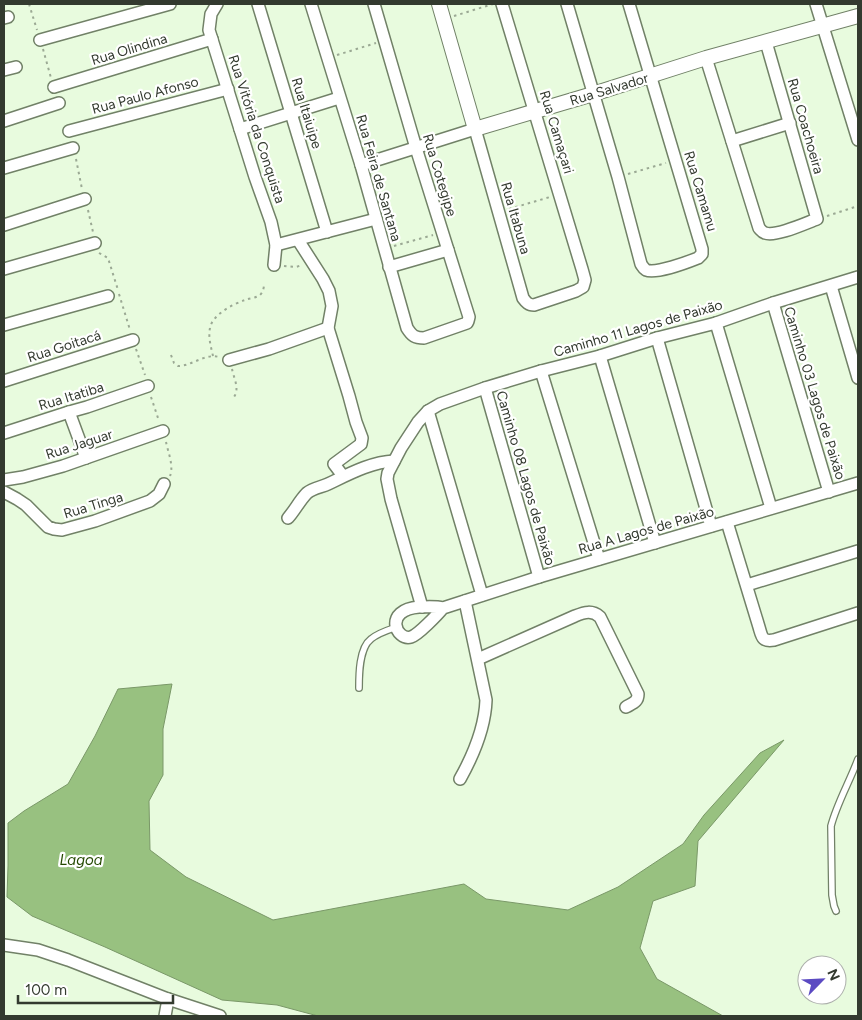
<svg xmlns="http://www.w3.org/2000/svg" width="862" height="1020" font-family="Figtree,sans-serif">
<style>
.water{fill:#98c180;stroke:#7a9868}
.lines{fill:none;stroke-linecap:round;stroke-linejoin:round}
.service-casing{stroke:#718167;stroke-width:8}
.minor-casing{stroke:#718167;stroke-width:14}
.tertiary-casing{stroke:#718167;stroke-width:16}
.path{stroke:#9ba994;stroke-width:2;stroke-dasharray:2.5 4;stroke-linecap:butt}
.service{stroke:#fff;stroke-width:5.5}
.minor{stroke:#fff;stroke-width:11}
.tertiary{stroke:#fff;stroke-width:14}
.labels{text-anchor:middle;stroke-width:4.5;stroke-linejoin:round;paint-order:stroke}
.street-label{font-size:14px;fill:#333a2f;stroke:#fff}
.water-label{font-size:15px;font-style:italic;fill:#254902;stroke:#fff}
</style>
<rect width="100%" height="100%" fill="#e8fbde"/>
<polygon class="water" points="172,684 163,729 163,775 149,801 150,850 186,877 273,920 464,884 486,899 568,910 618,887 683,844 704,815 760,753 784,740 698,841 695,886 653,901 640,948 657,979 723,1016 318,1016 277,1005 222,1000 105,947 32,916 7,897 8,866 8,823 24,811 68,784 95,736 118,689"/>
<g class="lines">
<defs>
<g id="service">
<path d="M359,688C359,675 359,648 371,639C378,633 388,630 397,627"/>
<path d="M836,911L834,906L832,895L831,826C837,803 850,781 858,759"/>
</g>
<g id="minor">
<polyline points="217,4 211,14 209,30 255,177 271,222 276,245 274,265"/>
<polyline points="258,4 327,232"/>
<path d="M311,4L361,165L407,328C412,336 415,338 424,338L467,323L468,321L469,317L416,148L374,4"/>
<path d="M567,4L618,177L641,264C643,267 643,268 646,270C656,274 688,262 698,258L702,254V249L629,4"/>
<polyline points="816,4 858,140"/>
<polyline points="4,18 8,17"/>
<polyline points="40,40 170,4"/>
<path d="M706,58L759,228C761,230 762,232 765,233C776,237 806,223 817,219L766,42"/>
<polyline points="4,70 16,67"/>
<polyline points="54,87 212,39"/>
<polyline points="4,121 59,103"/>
<polyline points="240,129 339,98"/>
<polyline points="69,131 228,89"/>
<polyline points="732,141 790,123"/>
<path d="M361,165L475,129L523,298C526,302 528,305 534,305L576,291L583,287L585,280L582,269L502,4"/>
<polyline points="4,168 73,148"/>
<polyline points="4,225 85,199"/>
<polyline points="298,240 323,279 329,291 332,306 328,328 349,396 356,422 362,438 361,444 334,464 343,476"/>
<polyline points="276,245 376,219"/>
<polyline points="389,267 448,250"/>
<polyline points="4,269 95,243"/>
<polyline points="831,286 858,378"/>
<polyline points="773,303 829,492"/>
<polyline points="716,323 771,508"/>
<polyline points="4,325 108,296"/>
<polyline points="657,338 711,526"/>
<polyline points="600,356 655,543"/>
<polyline points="229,360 269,349 328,328"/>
<polyline points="541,371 599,559"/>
<polyline points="4,381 133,340"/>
<polyline points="485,388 539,577"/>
<polyline points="428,411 482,595"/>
<polyline points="69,412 86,458"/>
<polyline points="4,433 69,412 87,407 148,386"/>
<polyline points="4,480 23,477 63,466 163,431"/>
<polyline points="4,492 17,499 26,505 48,527 54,529 62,530 95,521 150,501 159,494 164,484"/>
<path d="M288,518C295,510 300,500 307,493C313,488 322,487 328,484C349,474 371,462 394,461"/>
<path d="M727,522L759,627C762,637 762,642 774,640L858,613"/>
<polyline points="747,585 858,551"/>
<polyline points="422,607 391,499 387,479 388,473 401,448 418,422 428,411 440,404 485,388 541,371 600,356 657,338 716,323 773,303 858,277"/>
<path d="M443,608C438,614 418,635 411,637C396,641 383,610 419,607C427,607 435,606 443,608L539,577L858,483"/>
<path d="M478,659L575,616C585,612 592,610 600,617L638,694C638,702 633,703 626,707"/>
<path d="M460,779C474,754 485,728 486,700L465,601"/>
<polyline points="4,945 38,950 68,960 168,999 220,1016"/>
<polyline points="165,1016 168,999"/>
</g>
<polyline id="tertiary" points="439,4 475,129 593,94 706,58 858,16"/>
</defs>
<use href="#service" class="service-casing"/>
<use href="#minor" class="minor-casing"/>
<use href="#tertiary" class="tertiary-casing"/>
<g class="path">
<polyline points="29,4 37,30"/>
<polyline points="454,16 493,4"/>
<polyline points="43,49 51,78"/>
<polyline points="337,55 376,43"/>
<polyline points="76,159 82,189"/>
<polyline points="628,174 666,163"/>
<polyline points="509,209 550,197"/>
<polyline points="88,210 93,232"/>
<polyline points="827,216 858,206"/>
<polyline points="394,246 433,235"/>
<polyline points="99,253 108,258 118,290"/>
<polyline points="284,266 296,267 302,265"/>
<polyline points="119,294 130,330"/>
<polyline points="136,349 145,375"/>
<path d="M171,355L174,363L178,366C192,366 205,353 219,357"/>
<path d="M213,356C211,347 208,337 210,328C212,315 233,304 245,300C250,298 256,298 260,295C263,292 264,288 264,284"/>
<path d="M232,369C234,379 241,391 232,399"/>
<polyline points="151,397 159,421"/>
<path d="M166,442C168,452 174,466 170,476"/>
</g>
<use href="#service" class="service"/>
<use href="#minor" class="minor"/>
<use href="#tertiary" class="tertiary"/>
</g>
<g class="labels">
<g class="street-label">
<text transform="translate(129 49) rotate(-17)" y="5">Rua Olindina</text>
<text transform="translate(609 89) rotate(-17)" y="5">Rua Salvador</text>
<text transform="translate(145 95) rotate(-15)" y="5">Rua Paulo Afonso</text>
<text transform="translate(307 113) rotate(73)" y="5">Rua Itaiuipe</text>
<text transform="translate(806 126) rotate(74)" y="5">Rua Coachoeira</text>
<text transform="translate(257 129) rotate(72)" y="5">Rua Vitória da Conquista</text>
<text transform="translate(557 132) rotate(73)" y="5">Rua Camaçari</text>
<text transform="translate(440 175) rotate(73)" y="5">Rua Cotegipe</text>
<text transform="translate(379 178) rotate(74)" y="5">Rua Feira de Santana</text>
<text transform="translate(701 191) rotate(73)" y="5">Rua Camamu</text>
<text transform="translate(516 218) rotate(74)" y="5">Rua Itabuna</text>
<text transform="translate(638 328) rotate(-16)" y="5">Caminho 11 Lagos de Paixão</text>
<text transform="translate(64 346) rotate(-18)" y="5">Rua Goitacá</text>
<text transform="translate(815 393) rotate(73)" y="5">Caminho 03 Lagos de Paixão</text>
<text transform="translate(71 396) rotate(-17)" y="5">Rua Itatiba</text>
<text transform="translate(79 444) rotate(-18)" y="5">Rua Jaguar</text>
<text transform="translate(526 478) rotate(74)" y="5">Caminho 08 Lagos de Paixão</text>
<text transform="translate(93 505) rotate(-17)" y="5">Rua Tinga</text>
<text transform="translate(646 530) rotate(-16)" y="5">Rua A Lagos de Paixão</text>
</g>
<g class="water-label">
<text x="81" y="865">Lagoa</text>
</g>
</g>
<rect width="862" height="1020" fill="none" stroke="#333a2f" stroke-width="10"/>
<g transform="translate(822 980) rotate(66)"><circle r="24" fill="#ffffff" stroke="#adb0ac"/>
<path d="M0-4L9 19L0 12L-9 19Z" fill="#5b4ac2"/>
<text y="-8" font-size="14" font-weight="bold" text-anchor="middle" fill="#333a2f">N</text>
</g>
<path d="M18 995v8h155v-8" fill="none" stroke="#333a2f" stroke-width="2.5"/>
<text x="25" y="995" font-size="15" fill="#333a2f" stroke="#ffffff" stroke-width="4" paint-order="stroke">100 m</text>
</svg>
